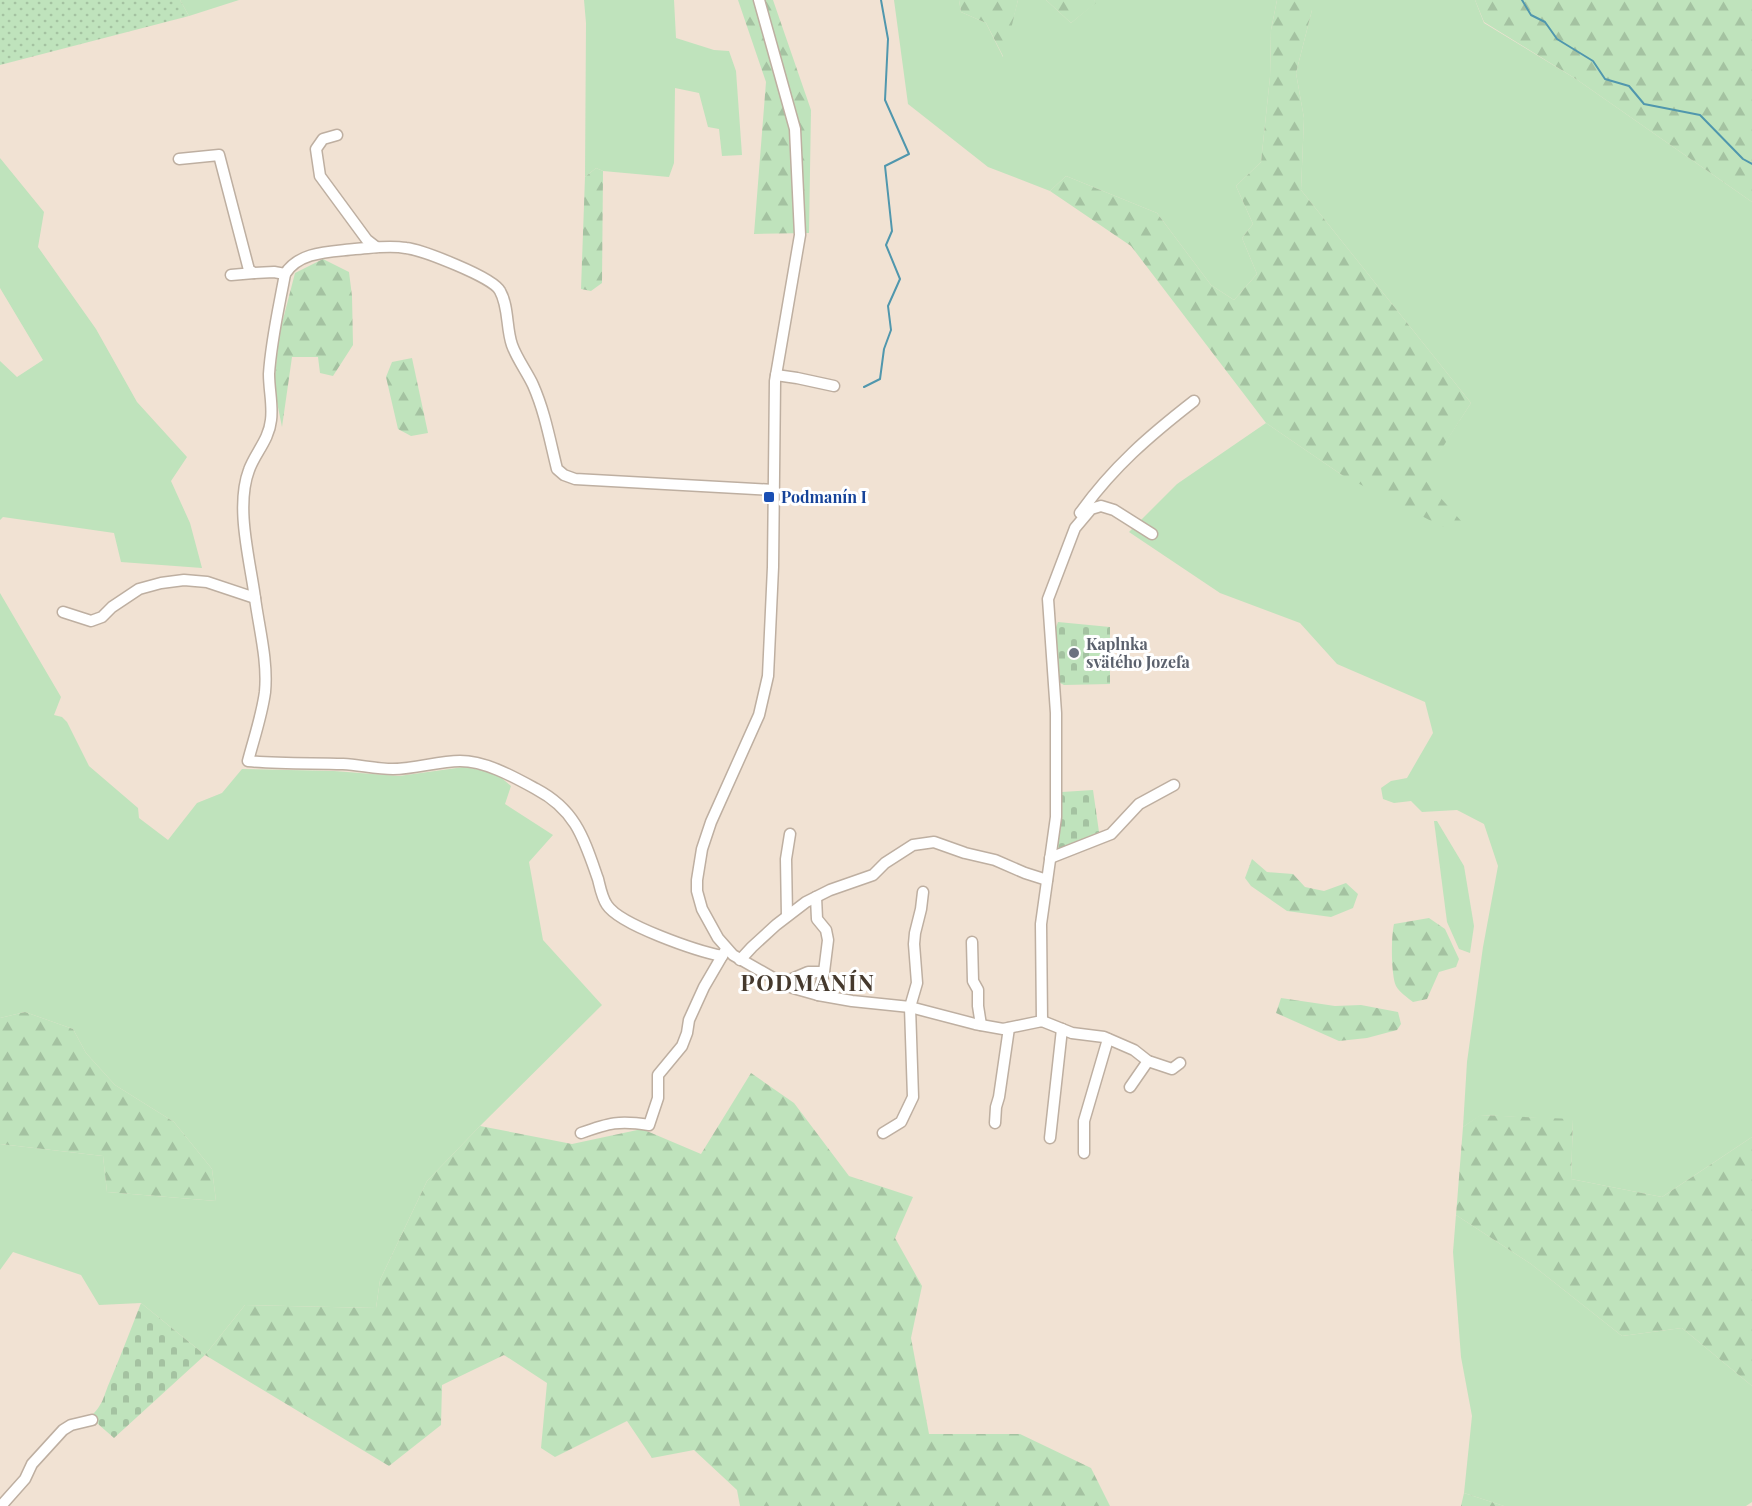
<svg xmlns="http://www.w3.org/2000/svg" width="1752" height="1506" font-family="'Playfair Display',serif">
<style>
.green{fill:#bfe3bc}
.forest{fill:url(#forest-firs)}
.cemetery{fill:url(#cemetery-stones)}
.garden{fill:url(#garden-dots)}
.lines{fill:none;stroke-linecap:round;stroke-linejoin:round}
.stream{stroke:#5097ad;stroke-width:2}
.minor-casing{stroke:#beafa1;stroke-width:13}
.minor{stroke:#fff;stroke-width:10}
.transit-dot{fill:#1a4fb4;stroke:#fff;stroke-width:2}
.worship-dot{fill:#6b7280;stroke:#fff;stroke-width:2}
.labels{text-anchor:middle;stroke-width:6;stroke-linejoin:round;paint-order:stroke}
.transit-label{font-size:16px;font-weight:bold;fill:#164399;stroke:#fff;text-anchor:start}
.worship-label{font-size:16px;font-weight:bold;fill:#5b616d;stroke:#fff;text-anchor:start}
.district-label{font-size:22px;font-weight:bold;letter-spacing:1.5px;fill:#45392d;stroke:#fff}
</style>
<defs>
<pattern id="forest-firs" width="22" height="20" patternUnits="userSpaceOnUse" patternTransform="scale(1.5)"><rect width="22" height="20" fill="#bfe3bc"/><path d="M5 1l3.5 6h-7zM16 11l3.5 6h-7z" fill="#a4c2a1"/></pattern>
<pattern id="cemetery-stones" width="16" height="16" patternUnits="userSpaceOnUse" patternTransform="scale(1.5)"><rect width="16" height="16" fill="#bfe3bc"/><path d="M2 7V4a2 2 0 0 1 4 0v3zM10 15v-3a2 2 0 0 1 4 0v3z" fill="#a4c2a1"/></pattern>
<pattern id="garden-dots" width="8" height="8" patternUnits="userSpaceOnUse" patternTransform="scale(1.5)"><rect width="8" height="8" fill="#bfe3bc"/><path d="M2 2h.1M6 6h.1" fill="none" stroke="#a4c2a1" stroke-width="1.8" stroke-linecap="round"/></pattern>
</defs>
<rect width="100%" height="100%" fill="#f1e2d3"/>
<g class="green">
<polygon points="180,0 239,0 189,16"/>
<polygon points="584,0 674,0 676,38 714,50 729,51 736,71 742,155 722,156 719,129 708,127 699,93 675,88 674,163 669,177 603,171 596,168 585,177 586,23"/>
<polygon points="894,0 959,0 961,12 986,23 1003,57 1018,0 1046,0 1071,23 1095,3 1094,0 1277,0 1271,30 1270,77 1261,162 1236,186 1253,224 1242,238 1257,274 1234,300 1211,285 1157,213 1066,176 1050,191 988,167 908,104"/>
<polygon points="1312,0 1475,0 1484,23 1576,79 1752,202 1752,1137 1662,1197 1571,1179 1573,1120 1481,1115 1463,1127 1467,1062 1483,947 1498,866 1484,824 1457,810 1422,812 1411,801 1394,803 1383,799 1381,788 1391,781 1407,778 1433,733 1425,702 1337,664 1300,623 1220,593 1129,532 1177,484 1266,423 1342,475 1422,478 1471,403 1301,190 1304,118 1296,73 1312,10"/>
<polygon points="0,158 44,212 38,247 96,329 137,402 187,457 171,481 190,523 202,568 121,562 114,533 3,517 0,520 0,361 17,377 43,360 0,288"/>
<polygon points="0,593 61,697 54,715 62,717 67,722 89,766 138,808 139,818 168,840 197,803 222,793 242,769 334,771 399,776 464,767 496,773 511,786 505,804 553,835 529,862 543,940 602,1005 480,1126 427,1181 380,1280 376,1308 245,1305 205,1355 141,1303 99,1305 81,1275 13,1252 0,1270 0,1144 103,1156 107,1192 216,1201 212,1169 174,1122 115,1085 86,1053 73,1029 25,1012 0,1018"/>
<polygon points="1434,821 1437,821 1464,866 1474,926 1470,953 1459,949 1447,922"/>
<polygon points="1456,1215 1531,1264 1622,1336 1682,1328 1752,1386 1752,1502 1746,1506 1504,1506 1464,1493 1472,1416 1461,1357 1453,1252"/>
</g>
<g class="forest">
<polygon points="738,0 773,0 811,110 809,233 754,234 766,82"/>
<polygon points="959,0 1018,0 1004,58 986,23 961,12"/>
<polygon points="1046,0 1094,0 1096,3 1071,23"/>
<polygon points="1277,0 1312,0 1312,10 1296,73 1304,118 1301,190 1471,403 1423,478 1462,522 1443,527 1342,475 1266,423 1131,246 1050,191 1066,176 1157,213 1211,285 1234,300 1257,274 1242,238 1253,224 1236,186 1261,162 1270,77 1271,30"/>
<polygon points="1475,0 1752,0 1752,202 1576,79 1484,22"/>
<polygon points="596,168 603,171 602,283 591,291 581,289 585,177"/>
<polygon points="323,259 349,272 352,296 353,345 333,376 320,373 318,357 292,357 282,427 274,387 279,335 295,273"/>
<polygon points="412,358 428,433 411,436 398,429 386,377 392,362"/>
<polygon points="1252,859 1267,872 1293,874 1305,887 1324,891 1346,883 1358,894 1353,908 1331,917 1287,911 1251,886 1245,878"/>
<path d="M1429,918L1445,929L1459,959L1456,967L1439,972L1427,999L1413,1002C1407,997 1400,993 1396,986C1391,975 1391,936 1394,924Z"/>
<polygon points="1281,998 1335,1006 1361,1005 1398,1012 1401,1024 1397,1030 1367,1038 1339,1041 1276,1013"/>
<polygon points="25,1012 73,1029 86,1053 115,1085 174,1122 212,1169 216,1201 107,1192 103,1156 0,1144 0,1018"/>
<polygon points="751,1073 794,1103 849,1176 913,1197 895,1238 922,1286 911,1338 929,1434 1020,1434 1091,1468 1110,1506 740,1506 737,1490 694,1450 652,1458 627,1421 555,1457 541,1448 547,1383 504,1355 442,1385 441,1425 389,1466 205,1355 245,1305 376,1308 380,1280 427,1181 480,1126 572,1144 642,1129 701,1154"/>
<polygon points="1480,1115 1573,1119 1571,1179 1662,1197 1752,1137 1752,1386 1682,1328 1622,1336 1531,1264 1456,1215 1463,1127"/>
<polygon points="1464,1493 1504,1506 1461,1506"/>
</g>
<g class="cemetery">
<polygon points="1058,622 1110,627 1110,684 1064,685 1058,682 1055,630"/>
<polygon points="1093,790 1099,832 1063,849 1057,848 1061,824 1062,792"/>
<path d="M141,1303L205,1355L114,1438L90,1417C104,1404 103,1397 110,1381C121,1355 131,1329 141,1303Z"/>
</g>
<polygon class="garden" points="0,0 180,0 189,16 0,65"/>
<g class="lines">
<g class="stream">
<polyline points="1522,0 1531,15 1545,22 1557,39 1593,61 1605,79 1629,86 1644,104 1700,115 1743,159 1752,164"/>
<polyline points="864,387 880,379 884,349 891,330 888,306 900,279 886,245 892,231 885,166 909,154 885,100 888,39 881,0"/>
</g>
<defs>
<g id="minor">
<polyline points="759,0 795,129 800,235 775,381 773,567 768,676 759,715 711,822 702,849 697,880 697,891 702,909 718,938 733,955 782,983 793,988 818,995 852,1001 910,1007 975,1024 1003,1029 1042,1021 1072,1033 1104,1037 1134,1050 1148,1061 1172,1069 1180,1063"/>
<polyline points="337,135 323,139 316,149 320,176 367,240 376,247"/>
<polyline points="179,159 219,155 249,270 254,273 274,272 285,274"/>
<polyline points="231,275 254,273"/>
<polyline points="776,375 797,378 834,386"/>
<path d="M1080,513C1113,467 1149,436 1194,401"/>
<path d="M255,598C259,628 268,661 265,692C262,715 254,738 248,761C280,764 311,763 343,764C360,765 376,769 393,769C416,769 438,761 460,761C486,761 514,777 536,789C576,810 584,839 598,879C600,887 602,898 607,905C620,925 697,951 722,956"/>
<path d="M63,612L91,621L102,617L112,607L139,589L161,583L184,580L207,582L255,598C250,560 235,507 249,470C255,453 269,440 271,420C273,405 269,390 269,374C271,341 279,307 285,274C299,251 331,252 355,249C372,248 389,245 406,248C422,250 493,277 500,291C509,307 506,328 512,345C517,359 527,372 533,385C545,412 550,441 557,469L564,475L575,479L774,490"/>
<polyline points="1050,858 1111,834 1139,804 1174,785"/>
<polyline points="816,897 817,919 826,930 828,940 824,972"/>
<polyline points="787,916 786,859 790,834"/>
<polyline points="972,942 973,981 978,990 978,1006 981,1025"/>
<polyline points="740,960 752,947 776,925 806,902 830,890 873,875 885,863 913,845 934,842 965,853 995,860 1025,873 1047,880"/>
<polyline points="782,983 808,972 824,972 818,995"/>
<polyline points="1042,1021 1041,924 1056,817 1056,713 1048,599 1075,528 1091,509 1101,506 1114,510 1152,534"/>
<polyline points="1130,1087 1148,1061"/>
<polyline points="995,1123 996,1107 999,1097 1009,1028"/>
<path d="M581,1133C609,1123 619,1120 649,1125L658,1098V1075L682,1046L687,1033L689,1020L704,987L725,951"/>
<polyline points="883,1133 901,1122 913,1097 910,1007 917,983 914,944 915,933 921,909 923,892"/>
<polyline points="1050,1138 1062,1029"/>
<polyline points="1084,1153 1084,1121 1108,1039"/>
<polyline points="1,1506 25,1479 32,1464 63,1430 71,1425 92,1420"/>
</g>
</defs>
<use href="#minor" class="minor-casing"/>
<use href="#minor" class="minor"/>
</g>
<rect class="transit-dot" x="763" y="491" width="12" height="12" rx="3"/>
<circle class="worship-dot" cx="1074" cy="653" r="6"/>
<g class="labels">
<g class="transit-label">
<text x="781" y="503">Podmanín I</text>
</g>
<g class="worship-label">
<text x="1086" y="650">Kaplnka<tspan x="1086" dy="18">svätého Jozefa</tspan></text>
</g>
<g class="district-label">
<text x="808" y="991">PODMANÍN</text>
</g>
</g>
</svg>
